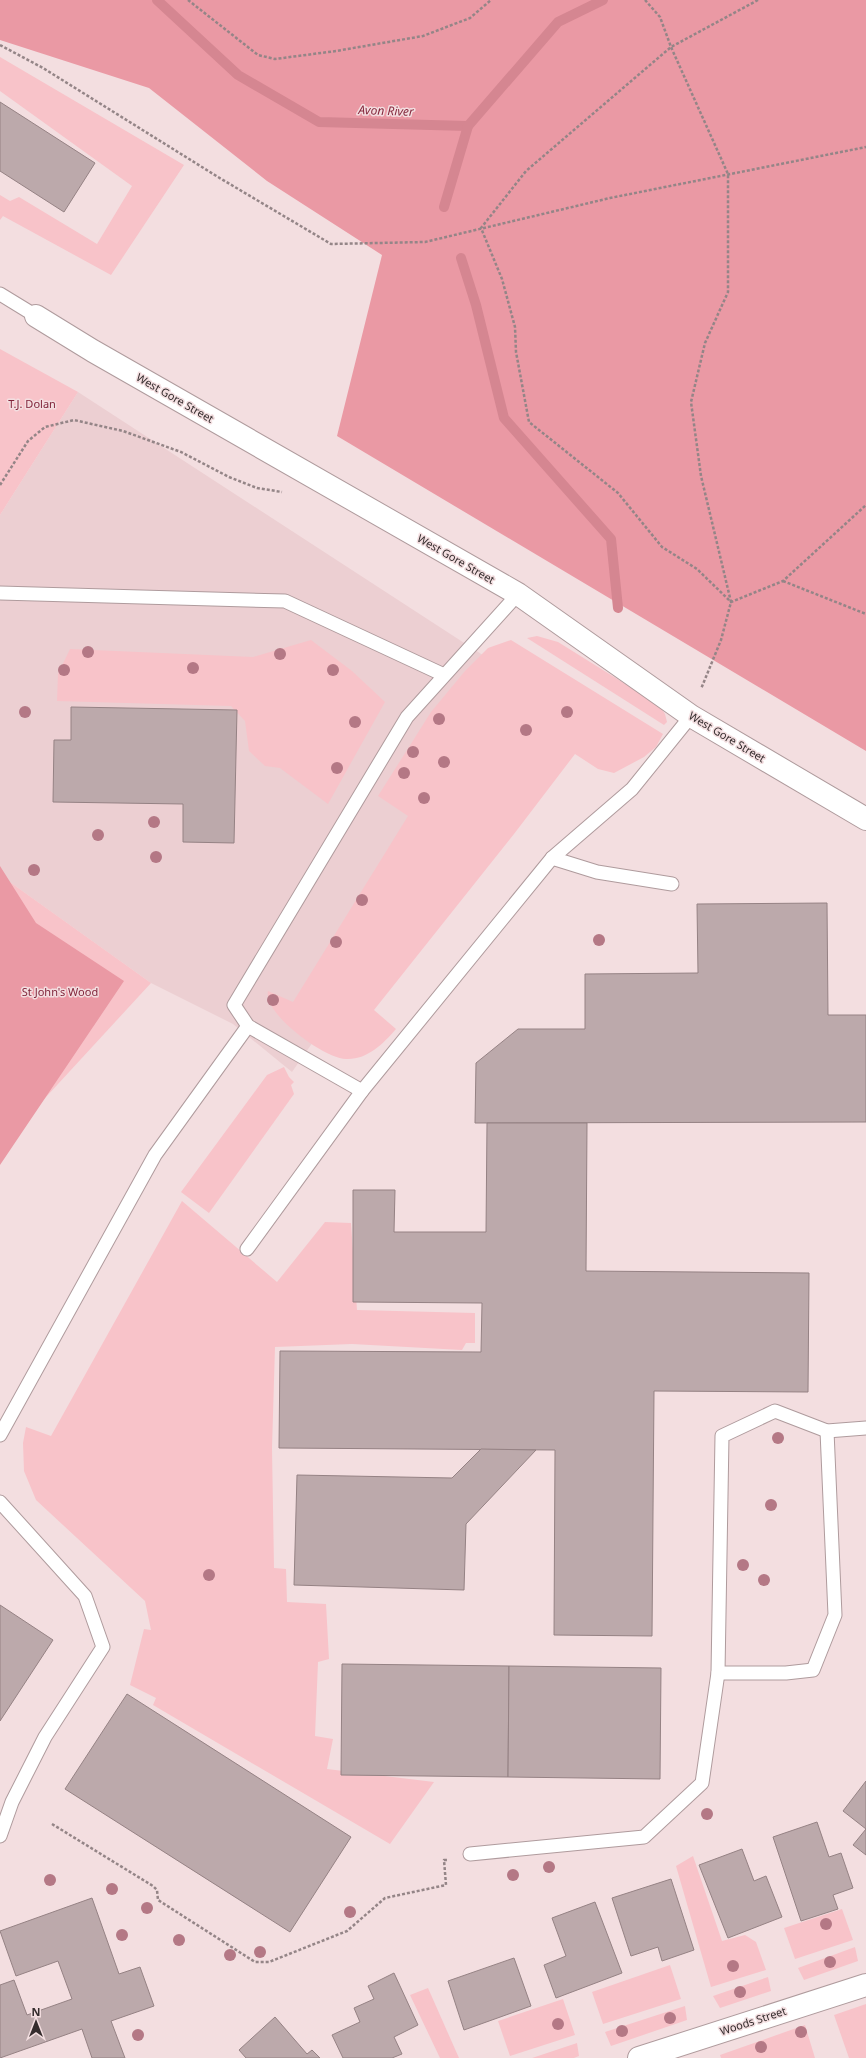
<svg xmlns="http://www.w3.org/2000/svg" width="866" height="2058" font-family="'Noto Sans',sans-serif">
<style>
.built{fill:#eccfd2}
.green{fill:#f8c3c9}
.forest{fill:#ea99a4}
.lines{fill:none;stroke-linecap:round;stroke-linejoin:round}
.stream{stroke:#d58691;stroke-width:10}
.building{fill:#bca9ab;stroke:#958284}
.service-casing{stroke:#af9b9d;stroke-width:15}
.minor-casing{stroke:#af9b9d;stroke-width:24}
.path{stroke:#948587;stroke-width:2.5;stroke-dasharray:3 2;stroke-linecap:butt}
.service{stroke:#fff;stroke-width:13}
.minor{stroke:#fff;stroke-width:22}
.tree{fill:#b47885}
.labels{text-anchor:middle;stroke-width:3;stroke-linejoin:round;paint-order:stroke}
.street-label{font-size:11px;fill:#342c2d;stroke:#f3dee0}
.park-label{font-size:11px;fill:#81243a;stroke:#f3dee0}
.water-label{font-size:12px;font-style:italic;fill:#85283d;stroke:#f3dee0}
</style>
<rect width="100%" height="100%" fill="#f3dee0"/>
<polygon class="built" points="78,392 552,700 292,1072 233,1024 151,983 0,875 0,515"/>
<g class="green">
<polygon points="0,57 184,165 111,275 3,216 0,220 0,195 10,201 19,197 97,244 132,186 0,91"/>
<polygon points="0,349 78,392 0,515"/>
<polygon points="537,636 558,642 659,705 665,714 667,722 664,725 527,638"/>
<polygon points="311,640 352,671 385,702 328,804 280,768 265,766 249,751 245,721 231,706 57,701 58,674 70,649 253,657"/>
<path d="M511,640L663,734L656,747L644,757L614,773L598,769L575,754L514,834L374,1010L396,1029C383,1044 367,1060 346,1059C325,1059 263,1014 268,991L293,1002L408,816L378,796L431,712L465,671L488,648Z"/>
<polygon points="0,875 151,983 0,1147"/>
<polygon points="284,1067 289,1077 294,1082 291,1085 294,1094 209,1213 181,1192 267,1075"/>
<polygon points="182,1201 277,1282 325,1222 351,1223 357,1310 475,1313 475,1343 466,1343 462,1350 352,1344 275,1347 272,1448 274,1568 286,1569 287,1602 326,1604 329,1659 318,1662 315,1736 333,1739 327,1769 434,1782 390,1844 153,1705 156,1698 130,1685 144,1629 151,1630 145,1601 36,1500 24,1471 23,1443 26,1427 51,1436"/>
<polygon points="693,1856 722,1941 745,1935 756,1942 766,1970 711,1987 676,1866"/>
<polygon points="842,1909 853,1940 795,1959 784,1928"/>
<polygon points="855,1947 858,1961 804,1980 798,1968"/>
<polygon points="670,1965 681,1999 603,2024 592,1992"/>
<polygon points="768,1977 771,1991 720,2008 713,1996"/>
<polygon points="428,1988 459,2058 440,2058 410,1995"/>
<polygon points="563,1999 575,2035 510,2056 498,2021"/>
<polygon points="866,2004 866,2058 849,2058 834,2015"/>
<polygon points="685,2006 687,2020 611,2046 605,2032"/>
<polygon points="805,2025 815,2058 721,2058 720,2055"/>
<polygon points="577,2043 579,2056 574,2058 532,2058"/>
</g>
<g class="forest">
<polygon points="0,0 866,0 866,751 337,436 382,255 267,181 149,88 0,40"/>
<polygon points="0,866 36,923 124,981 0,1165"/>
</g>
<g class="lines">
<g class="stream">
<polyline points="157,0 238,75 319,122 468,126"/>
<polyline points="444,207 468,126 558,22 603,0"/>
<polyline points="461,258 476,305 504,418 611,539 618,608"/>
</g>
</g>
<g class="building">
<polygon points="0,102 95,163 64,212 0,171"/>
<polygon points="71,707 237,710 234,843 183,842 183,804 53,802 54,740 71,740"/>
<polygon points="827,903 828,1015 866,1015 866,1122 475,1123 476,1063 518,1029 585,1029 585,974 698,973 697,904"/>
<polygon points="487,1123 587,1123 586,1271 809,1273 808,1392 654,1391 652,1636 554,1635 555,1450 279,1448 280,1351 481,1352 482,1303 353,1302 353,1190 395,1190 394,1232 486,1232"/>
<polygon points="481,1449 536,1450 466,1524 464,1590 294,1585 297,1475 452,1478"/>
<polygon points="0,1605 53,1640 0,1721"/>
<polygon points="342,1664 509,1666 508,1777 341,1775"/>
<polygon points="509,1666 661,1668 660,1779 508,1777"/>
<polygon points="127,1694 351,1837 290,1932 65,1789"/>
<polygon points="866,1781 866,1855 853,1845 866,1829 843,1811"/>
<polygon points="817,1822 829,1857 841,1853 853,1888 833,1895 838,1909 801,1921 773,1837"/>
<polygon points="742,1849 754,1881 766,1876 782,1917 728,1938 699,1865"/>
<polygon points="671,1879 694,1950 662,1961 658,1947 631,1956 612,1898"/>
<polygon points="92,1898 119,1974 140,1967 154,2006 111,2021 125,2058 92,2058 82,2029 0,2058 0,1985 14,1980 27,2015 72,1999 58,1961 16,1976 0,1931"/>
<polygon points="595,1902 622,1973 556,1998 544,1965 566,1956 552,1918"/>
<polygon points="514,1958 531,2006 464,2030 448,1981"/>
<polygon points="394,1973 418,2025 394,2037 402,2054 392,2058 343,2058 332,2035 360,2022 354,2008 374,1999 368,1986"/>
<polygon points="275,2017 307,2054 312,2050 320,2058 246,2058 239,2050"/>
</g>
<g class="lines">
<defs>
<g id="service">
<polyline points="0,294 36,316"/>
<polyline points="0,593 285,601 444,675"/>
<polyline points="518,594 407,717 234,1005 248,1026 362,1091 552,858 632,789 691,716"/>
<polyline points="552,858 597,872 672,884"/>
<polyline points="247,1249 362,1091"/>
<polyline points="0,1435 155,1155 248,1026"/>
<polyline points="0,1502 85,1596 103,1647 45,1737 12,1802 0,1836"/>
<polyline points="718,1673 786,1673 813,1670 835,1615 827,1431"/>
<polyline points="470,1854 644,1837 702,1783 718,1673 722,1436 775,1411 827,1431 866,1428"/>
</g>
<g id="minor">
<polyline points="36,316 93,351 518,594 691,716 866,819"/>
<polyline points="639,2058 866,1985"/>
</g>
</defs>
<use href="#service" class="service-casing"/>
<use href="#minor" class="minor-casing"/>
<g class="path">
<polyline points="188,0 258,55 275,59 336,51 423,36 470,18 491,0"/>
<polyline points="645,0 660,17 671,47 728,174 728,292 705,343 691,402 701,476 731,602 721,640 701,689"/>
<polyline points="758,0 671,47 526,171 481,228 502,279 515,327 516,352 529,422 618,493 662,547 697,569 731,602 783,581 866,505"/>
<polyline points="0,45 43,68 218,177 331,244 425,242 610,198 866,147"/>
<polyline points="0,485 28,441 45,427 74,420 123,431 181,452 229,477 257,488 282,492"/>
<polyline points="783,581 866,614"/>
<polyline points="52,1824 153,1886 157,1890 158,1900 255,1962 269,1962 347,1931 385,1898 446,1885 444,1860 447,1860"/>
</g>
<use href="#service" class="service"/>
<use href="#minor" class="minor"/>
</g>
<g class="tree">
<circle cx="88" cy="652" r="6"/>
<circle cx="280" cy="654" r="6"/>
<circle cx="193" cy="668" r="6"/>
<circle cx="64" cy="670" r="6"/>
<circle cx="333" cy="670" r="6"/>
<circle cx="25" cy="712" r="6"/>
<circle cx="567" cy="712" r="6"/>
<circle cx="439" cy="719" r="6"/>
<circle cx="355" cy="722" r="6"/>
<circle cx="526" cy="730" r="6"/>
<circle cx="413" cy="752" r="6"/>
<circle cx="444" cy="762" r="6"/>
<circle cx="337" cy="768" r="6"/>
<circle cx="404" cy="773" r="6"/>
<circle cx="424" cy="798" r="6"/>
<circle cx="154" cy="822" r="6"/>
<circle cx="98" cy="835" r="6"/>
<circle cx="156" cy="857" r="6"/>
<circle cx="34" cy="870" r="6"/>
<circle cx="362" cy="900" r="6"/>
<circle cx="599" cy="940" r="6"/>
<circle cx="336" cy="942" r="6"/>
<circle cx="273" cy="1000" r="6"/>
<circle cx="778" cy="1438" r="6"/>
<circle cx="771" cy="1505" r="6"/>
<circle cx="743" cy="1565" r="6"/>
<circle cx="209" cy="1575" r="6"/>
<circle cx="764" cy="1580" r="6"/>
<circle cx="707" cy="1814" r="6"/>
<circle cx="549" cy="1867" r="6"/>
<circle cx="513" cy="1875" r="6"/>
<circle cx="50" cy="1880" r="6"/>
<circle cx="112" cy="1889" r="6"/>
<circle cx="147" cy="1908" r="6"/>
<circle cx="350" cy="1912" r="6"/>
<circle cx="826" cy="1924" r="6"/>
<circle cx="122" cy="1935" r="6"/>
<circle cx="179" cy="1940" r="6"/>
<circle cx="260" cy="1952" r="6"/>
<circle cx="230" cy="1955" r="6"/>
<circle cx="830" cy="1962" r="6"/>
<circle cx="733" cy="1966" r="6"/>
<circle cx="740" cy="1992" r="6"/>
<circle cx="670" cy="2018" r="6"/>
<circle cx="558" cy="2024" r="6"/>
<circle cx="622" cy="2031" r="6"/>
<circle cx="801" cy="2032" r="6"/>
<circle cx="138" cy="2035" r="6"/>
<circle cx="761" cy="2047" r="6"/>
</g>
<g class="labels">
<g class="street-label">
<text transform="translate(175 398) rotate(30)" y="4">West Gore Street</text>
<text transform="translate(456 559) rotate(30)" y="4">West Gore Street</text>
<text transform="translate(727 737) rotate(31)" y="4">West Gore Street</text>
<text transform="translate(753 2021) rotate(-18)" y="4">Woods Street</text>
</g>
<g class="park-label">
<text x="32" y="408">T.J. Dolan</text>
<text x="60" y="996">St John's Wood</text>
</g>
<g class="water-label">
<text transform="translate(386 111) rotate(2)" y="4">Avon River</text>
</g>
</g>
<g transform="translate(36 2022)" stroke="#f3dee0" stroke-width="3" paint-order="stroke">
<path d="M0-3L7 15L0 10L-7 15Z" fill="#342c2d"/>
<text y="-6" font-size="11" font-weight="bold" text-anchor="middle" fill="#342c2d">N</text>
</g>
</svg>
